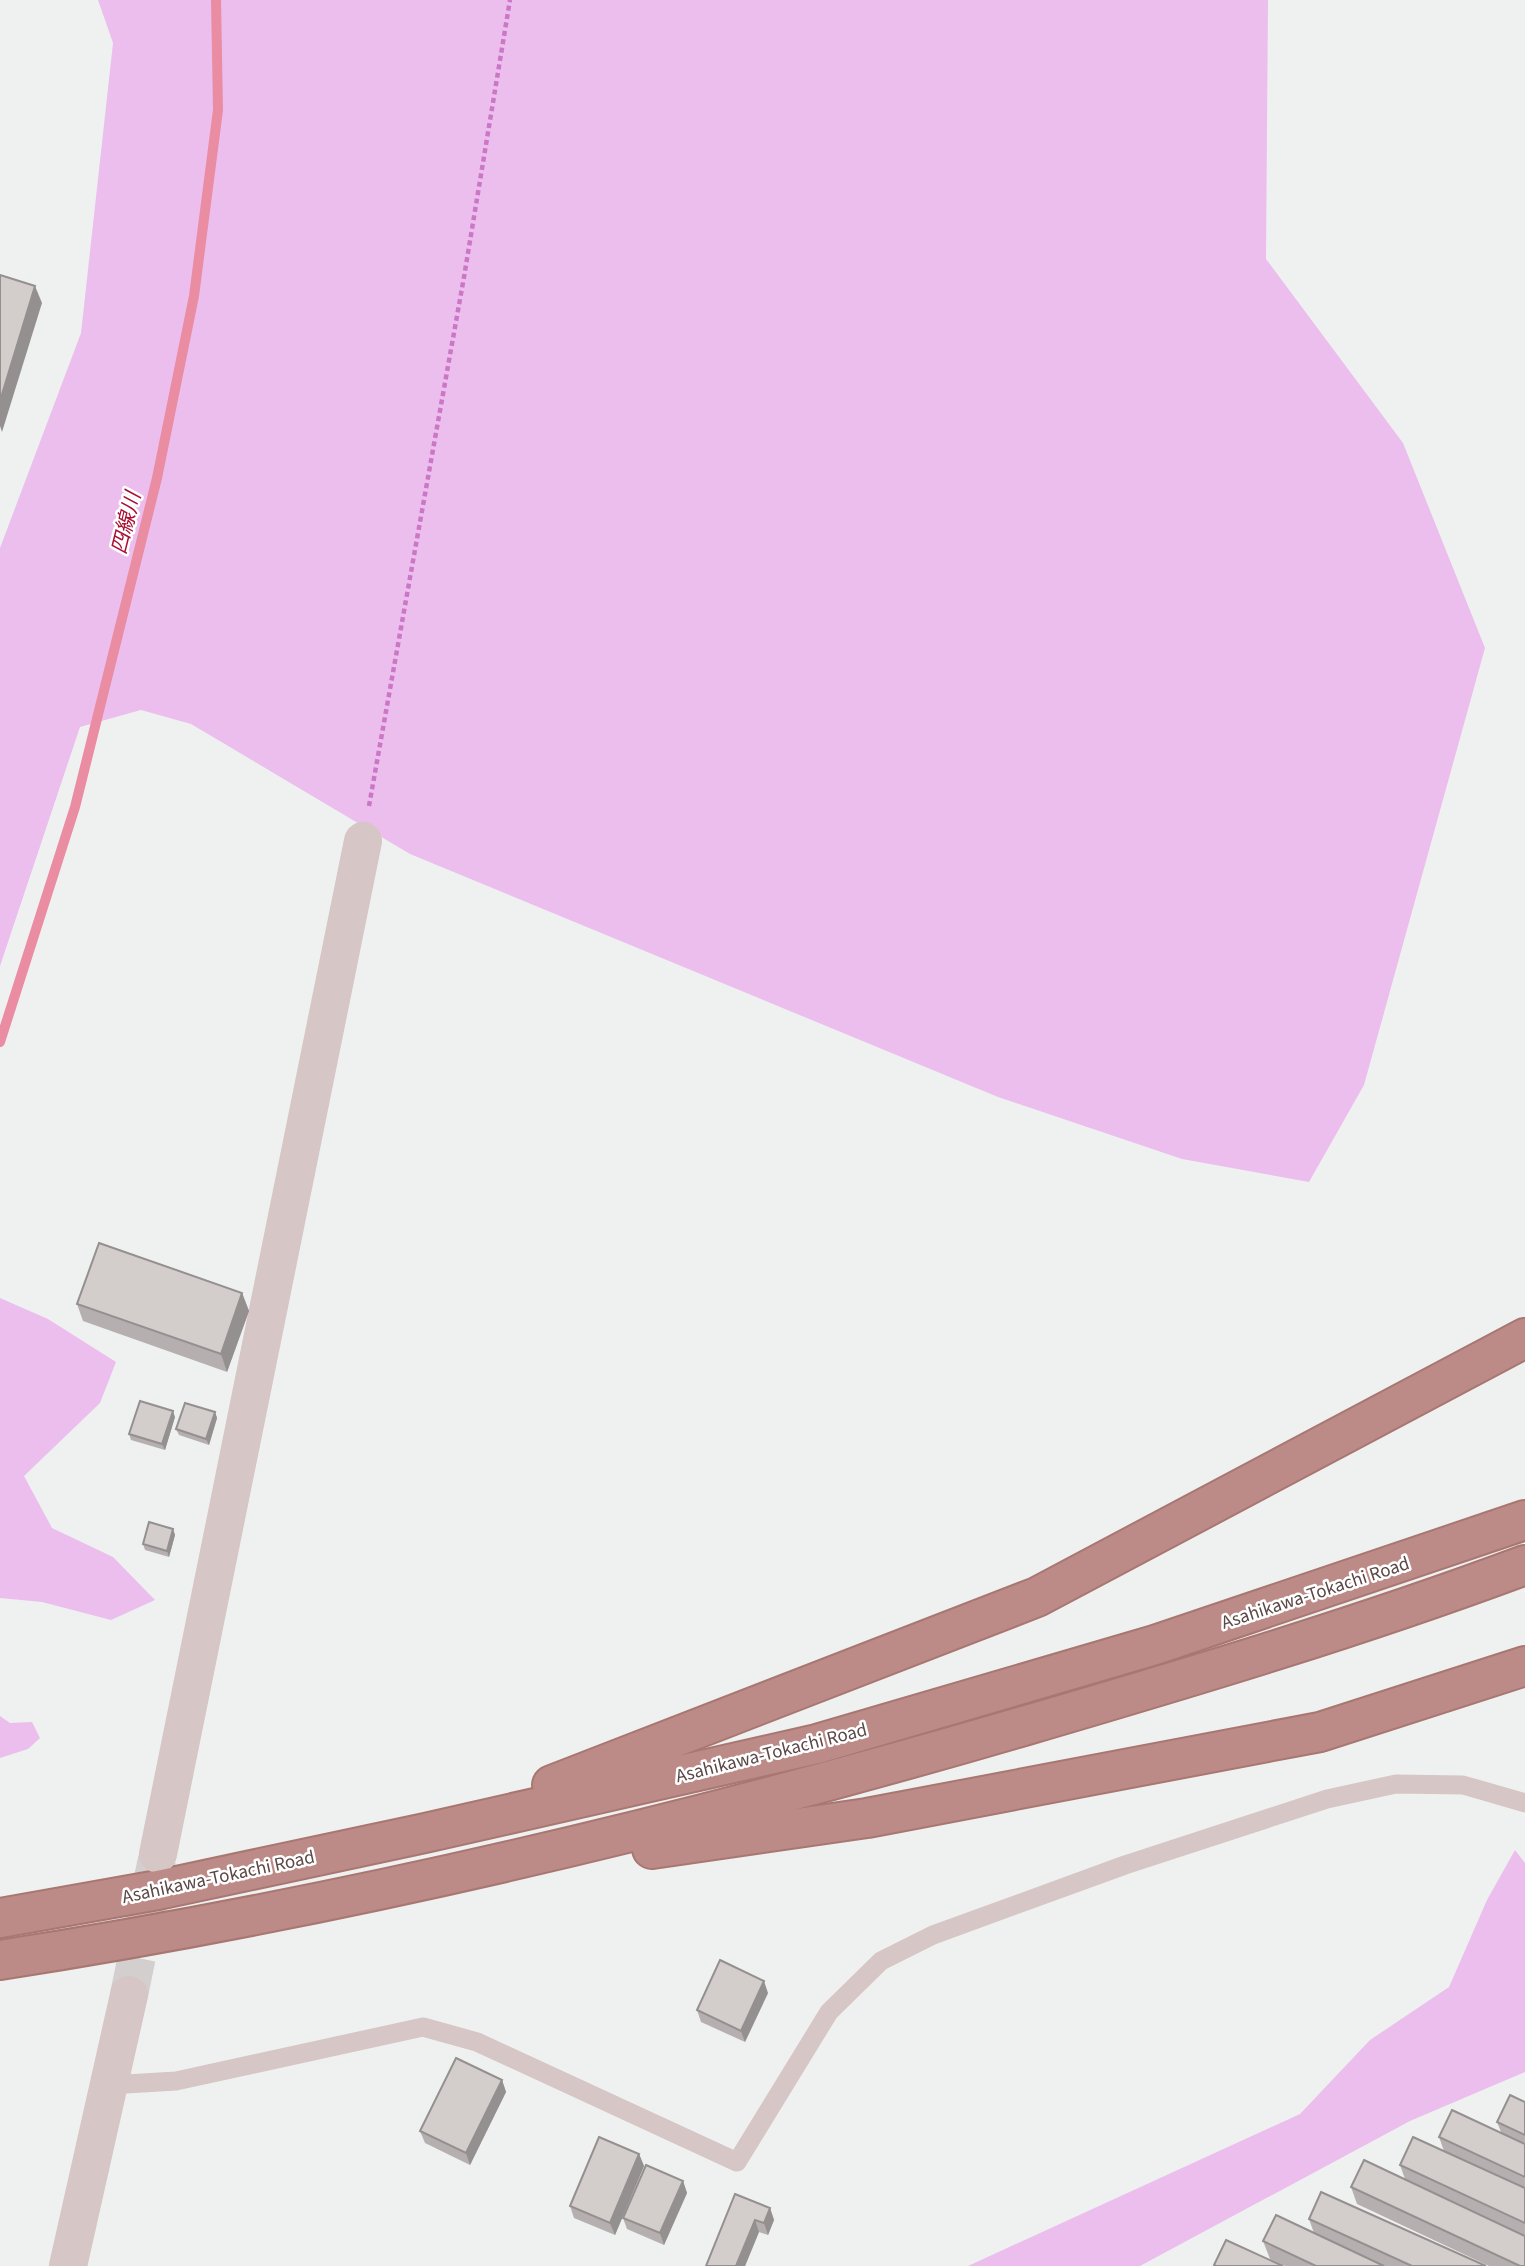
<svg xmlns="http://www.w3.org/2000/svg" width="1525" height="2266" font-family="'Source Sans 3','Noto Sans JP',sans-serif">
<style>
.green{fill:#ecbeee}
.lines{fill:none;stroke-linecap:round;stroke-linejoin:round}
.stream{stroke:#ea8ca2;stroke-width:10}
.street-tunnel{stroke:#d2cfce;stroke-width:38;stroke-dasharray:38 19;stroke-linecap:butt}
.highway-casing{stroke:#a97772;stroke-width:42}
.path{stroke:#cc76c6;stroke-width:4.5;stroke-dasharray:5 3.5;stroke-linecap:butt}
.lane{stroke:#d6c6c5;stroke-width:19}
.street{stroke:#d6c6c5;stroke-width:38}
.highway{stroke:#bd8b87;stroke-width:38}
.wall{fill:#b5b0af}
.shaded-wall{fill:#94908f}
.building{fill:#d3cdcc;stroke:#94908f;stroke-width:2}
.labels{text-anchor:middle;stroke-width:5;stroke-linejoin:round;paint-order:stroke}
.street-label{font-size:19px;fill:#5c4847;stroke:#fff}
.water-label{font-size:21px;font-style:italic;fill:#a80f32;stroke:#fff}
</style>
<rect width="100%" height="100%" fill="#eff1f0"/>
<g class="green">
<polygon points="98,0 1268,0 1266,259 1403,443 1485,648 1364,1085 1309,1182 1182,1159 998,1097 410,854 191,724 141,710 80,727 0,966 0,548 81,333 113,43"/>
<polygon points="0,1298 48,1319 116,1362 100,1403 24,1476 52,1528 113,1557 155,1600 111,1620 42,1602 0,1598"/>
<polygon points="0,1716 10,1723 32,1722 40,1738 28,1749 0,1758"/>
<polygon points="1515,1850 1525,1863 1525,2072 1410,2121 1140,2266 968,2266 1300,2114 1370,2040 1449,1987 1487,1900"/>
</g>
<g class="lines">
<polyline class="stream" points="0,1042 75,807 157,478 194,296 218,110 216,0"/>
<polyline class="street-tunnel" points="129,1995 157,1859"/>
<defs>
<g id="highway">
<polyline points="552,1785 1037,1597 1525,1338"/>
<polyline points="652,1849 867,1818 1320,1732 1525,1666"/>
<polyline points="0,1918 158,1890 425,1833 817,1744 1155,1645 1525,1520"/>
<path d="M0,1960C347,1906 689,1824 1027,1725C1194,1676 1362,1626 1525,1565"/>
</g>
</defs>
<use href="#highway" class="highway-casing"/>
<polyline class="path" points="369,806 464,277 510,0"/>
<polyline class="lane" points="109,2085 176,2081 423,2027 477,2042 737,2162 829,2012 881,1961 933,1935 1125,1865 1327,1799 1396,1784 1463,1785 1525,1803"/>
<g class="street">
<polyline points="158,1854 363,841"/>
<polyline points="68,2266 129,1995"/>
</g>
<use href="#highway" class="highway"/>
</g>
<g class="wall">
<polygon points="242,1293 249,1311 227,1372 83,1321 77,1304"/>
<polygon points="215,1412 217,1418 209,1445 179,1435 176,1429"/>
<polygon points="175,1417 165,1450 131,1440 129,1434"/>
<polygon points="173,1529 175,1535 169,1557 145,1550 143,1544"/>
<polygon points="768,1993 745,2042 701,2022 697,2010"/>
<polygon points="502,2080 506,2092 470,2165 425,2143 420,2131"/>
<polygon points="1525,2102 1525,2266 1489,2266 1357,2204 1351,2187 1405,2179 1400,2165 1444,2151 1439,2137 1501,2132 1497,2122"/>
<polygon points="639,2154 644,2166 615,2235 574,2218 570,2206"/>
<polygon points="683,2181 687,2193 664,2245 627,2229 623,2218"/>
<polygon points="735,2194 770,2208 774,2220 768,2235 759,2232 745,2266 706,2266"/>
<polygon points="1309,2219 1486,2266 1285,2266 1270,2259 1263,2241 1314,2233"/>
</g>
<g class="shaded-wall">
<polygon points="35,286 42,303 2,432 0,426 0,401"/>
<polygon points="242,1293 249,1311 227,1372 221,1354"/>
<polygon points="173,1411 175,1417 165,1450 162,1444"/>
<polygon points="215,1412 217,1418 209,1445 206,1439"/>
<polygon points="173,1529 175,1535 169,1557 167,1551"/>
<polygon points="764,1981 768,1993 745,2042 741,2031"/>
<polygon points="502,2080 506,2092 470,2165 466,2153"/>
<polygon points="639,2154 644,2166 615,2235 610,2223"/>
<polygon points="683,2181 687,2193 664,2245 660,2233"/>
<polygon points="770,2208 774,2220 768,2235 764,2223"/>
<polygon points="755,2220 759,2232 745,2266 736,2266"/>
</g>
<g class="building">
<polygon points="0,275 35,286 0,401"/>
<polygon points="99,1243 242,1293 221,1354 77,1304"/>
<polygon points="140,1401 173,1411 162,1444 129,1434"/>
<polygon points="185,1403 215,1412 206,1439 176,1429"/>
<polygon points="149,1522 173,1529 167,1551 143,1544"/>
<polygon points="720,1960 764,1981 741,2031 697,2010"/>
<polygon points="456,2058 502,2080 466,2153 420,2131"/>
<polygon points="1510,2095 1525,2102 1525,2135 1497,2122"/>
<polygon points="1452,2110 1525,2144 1525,2177 1439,2137"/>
<polygon points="599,2137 639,2154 610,2223 570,2206"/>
<polygon points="1413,2137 1525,2188 1525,2223 1400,2165"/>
<polygon points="1364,2160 1525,2236 1525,2266 1520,2266 1351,2187"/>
<polygon points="646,2165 683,2181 660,2233 623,2218"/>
<polygon points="1321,2192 1486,2266 1412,2266 1309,2219"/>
<polygon points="735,2194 770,2208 764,2223 755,2220 736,2266 706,2266"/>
<polygon points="1276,2215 1384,2266 1316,2266 1263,2241"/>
<polygon points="1226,2240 1283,2266 1216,2266 1214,2265"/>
</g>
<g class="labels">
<g class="street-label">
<text transform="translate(1315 1592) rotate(-18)" y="7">Asahikawa-Tokachi Road</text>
<text transform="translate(771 1752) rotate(-14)" y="7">Asahikawa-Tokachi Road</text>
<text transform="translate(218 1876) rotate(-12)" y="7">Asahikawa-Tokachi Road</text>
</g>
<g class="water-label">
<text transform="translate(126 523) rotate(-76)" y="7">四線川</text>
</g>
</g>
</svg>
